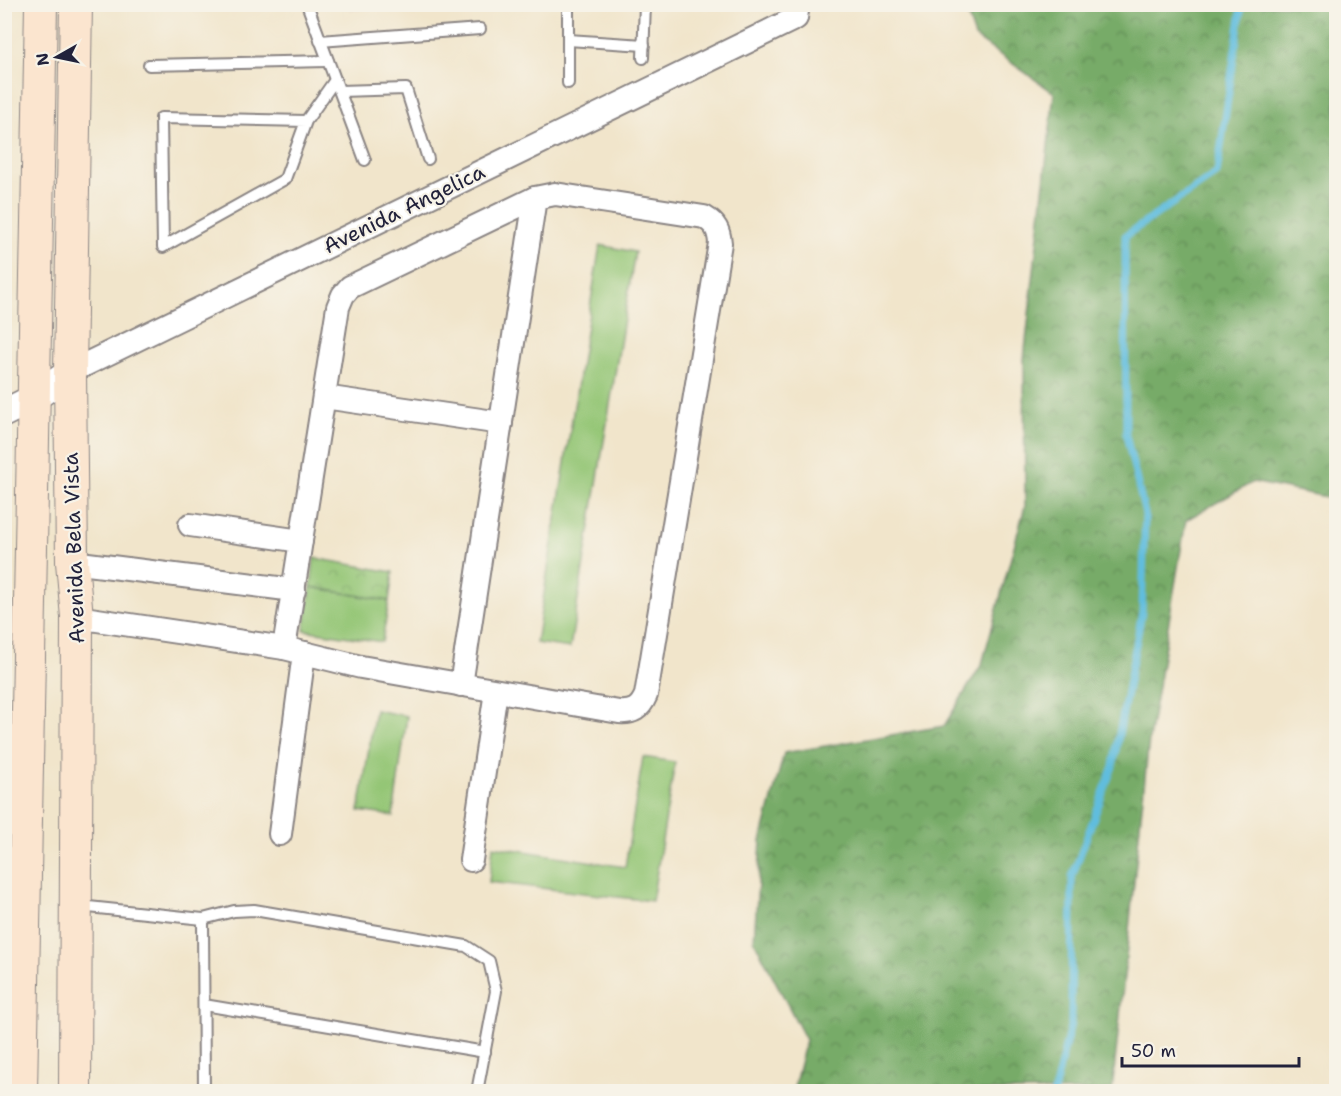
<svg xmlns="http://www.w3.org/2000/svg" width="1341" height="1096" font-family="'Shantell Sans',sans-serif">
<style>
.green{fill:#94c676;stroke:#5b7458;stroke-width:1.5}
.forest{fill:url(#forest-crowns);stroke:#4c6651;stroke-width:1.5}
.park{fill:url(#park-crowns);stroke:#5b7458;stroke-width:1.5}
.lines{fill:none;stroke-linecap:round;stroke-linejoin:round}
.stream{stroke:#60bdde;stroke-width:7}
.building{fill:url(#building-cross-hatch)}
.service-casing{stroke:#8a8483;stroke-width:14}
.minor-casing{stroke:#8a8483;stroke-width:26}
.tertiary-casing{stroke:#8a8483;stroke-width:30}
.secondary-casing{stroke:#8a8483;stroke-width:34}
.service{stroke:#fff;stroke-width:10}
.minor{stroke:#fff;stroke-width:22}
.tertiary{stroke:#fff;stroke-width:27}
.secondary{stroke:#fbe5cf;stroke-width:32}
.labels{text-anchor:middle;stroke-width:4.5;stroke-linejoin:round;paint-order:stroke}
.street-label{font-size:21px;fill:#22223b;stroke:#f7f3e8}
</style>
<defs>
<pattern id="forest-crowns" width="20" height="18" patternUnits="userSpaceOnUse" patternTransform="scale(1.5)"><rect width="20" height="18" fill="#77ab67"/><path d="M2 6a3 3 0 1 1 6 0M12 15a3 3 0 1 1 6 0" fill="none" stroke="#618b56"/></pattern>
<pattern id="park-crowns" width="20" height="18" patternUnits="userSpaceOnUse" patternTransform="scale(1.5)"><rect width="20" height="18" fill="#94c676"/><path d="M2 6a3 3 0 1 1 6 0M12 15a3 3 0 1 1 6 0" fill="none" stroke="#7faa67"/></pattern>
<pattern id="building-cross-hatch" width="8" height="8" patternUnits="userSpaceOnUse" patternTransform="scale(1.5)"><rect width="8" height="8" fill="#e1a5e5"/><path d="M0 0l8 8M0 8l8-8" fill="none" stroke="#b686bb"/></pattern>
</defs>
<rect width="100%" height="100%" fill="#f7f3e8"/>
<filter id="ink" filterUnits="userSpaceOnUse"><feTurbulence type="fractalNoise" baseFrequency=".0167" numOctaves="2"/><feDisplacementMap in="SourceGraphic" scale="12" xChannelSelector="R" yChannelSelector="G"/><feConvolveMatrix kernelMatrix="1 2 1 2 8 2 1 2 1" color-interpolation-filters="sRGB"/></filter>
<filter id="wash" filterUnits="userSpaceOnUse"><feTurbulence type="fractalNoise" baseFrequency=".008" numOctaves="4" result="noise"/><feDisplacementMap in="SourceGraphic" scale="24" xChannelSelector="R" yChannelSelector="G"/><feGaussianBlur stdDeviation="1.35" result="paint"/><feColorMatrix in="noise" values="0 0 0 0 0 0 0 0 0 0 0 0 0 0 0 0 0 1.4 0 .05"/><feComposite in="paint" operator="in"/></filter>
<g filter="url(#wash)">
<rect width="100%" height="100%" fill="#f1e5cb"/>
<g class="green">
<polygon points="600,245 635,252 570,648 536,643"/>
<polygon points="311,587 389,601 382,642 304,630"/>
<polygon points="375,710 407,716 393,816 359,811"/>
<polygon points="643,757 675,762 652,901 489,882 493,846 625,867"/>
</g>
<polygon class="forest" points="964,5 1328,5 1336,41 1336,499 1253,482 1186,520 1149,740 1112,1091 793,1091 806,1040 754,940 761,841 784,753 944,726 982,664 1025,506 1024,359 1054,93 975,37"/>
<polygon class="park" points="314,558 393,572 389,601 311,587"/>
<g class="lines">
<polyline class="stream" points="1054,1092 1071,1023 1072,877 1113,766 1142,612 1145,514 1126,435 1125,236 1217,173 1242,4"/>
</g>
<g id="blocks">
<polygon class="building" points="349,4 418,4 418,6 350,9"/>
</g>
</g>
<g filter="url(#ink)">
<use href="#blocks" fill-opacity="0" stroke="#8a8483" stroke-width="1.5"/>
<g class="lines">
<defs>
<g id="service">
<polyline points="307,4 365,160"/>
<polyline points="568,4 568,83"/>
<polyline points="568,40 644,45"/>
<polyline points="320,41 480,29"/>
<polyline points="643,58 645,4"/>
<polyline points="149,65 328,61"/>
<polyline points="340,91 406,89 428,159"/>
<polyline points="306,121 161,118 163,247 285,179 306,121 335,80"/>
<polyline points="79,906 203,919 234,911 254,910 466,946 489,961 496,991 477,1092"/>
<polyline points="203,919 204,1092"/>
<polyline points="204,1005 485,1052"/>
</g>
<g id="minor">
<path d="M555,194L704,217C716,224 719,231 720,243L646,695C640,709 633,713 619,712L361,667L284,648L338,307L343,295L350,287L535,198Z"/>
<polyline points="70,372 796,18 798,4"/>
<polyline points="324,397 501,423"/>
<polyline points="190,525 301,541"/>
<polyline points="72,562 294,590"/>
<polyline points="77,617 284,648"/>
<polyline points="461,685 535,198"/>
<polyline points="280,834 304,653"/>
<polyline points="471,860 496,691"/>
</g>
<polyline id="tertiary" points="4,413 34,398 70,372"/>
<g id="secondary">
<polyline points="21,1092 41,4"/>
<polyline points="75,1092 77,617 72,562 70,372 76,4"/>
</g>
</defs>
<use href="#service" class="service-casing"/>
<use href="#minor" class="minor-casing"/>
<use href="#tertiary" class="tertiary-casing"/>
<use href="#secondary" class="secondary-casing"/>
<use href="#service" class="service"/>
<use href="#minor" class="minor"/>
<use href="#tertiary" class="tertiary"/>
<use href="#secondary" class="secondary"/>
</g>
</g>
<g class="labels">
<g class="street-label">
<text transform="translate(404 209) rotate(-26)" y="7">Avenida Angelica</text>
<text transform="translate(74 548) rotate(-92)" y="7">Avenida Bela Vista</text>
</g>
</g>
<rect width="1341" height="1096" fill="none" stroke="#f7f3e8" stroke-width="24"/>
<g transform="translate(57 57) rotate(261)" stroke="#f7f3e8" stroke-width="4.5" paint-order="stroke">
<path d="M0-4.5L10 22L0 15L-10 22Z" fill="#22223b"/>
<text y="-9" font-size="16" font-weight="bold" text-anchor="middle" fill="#22223b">N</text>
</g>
<path d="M1122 1057v9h177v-9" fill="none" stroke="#22223b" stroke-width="3"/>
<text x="1131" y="1057" font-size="18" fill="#22223b" stroke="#f7f3e8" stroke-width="4.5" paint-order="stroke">50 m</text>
</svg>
